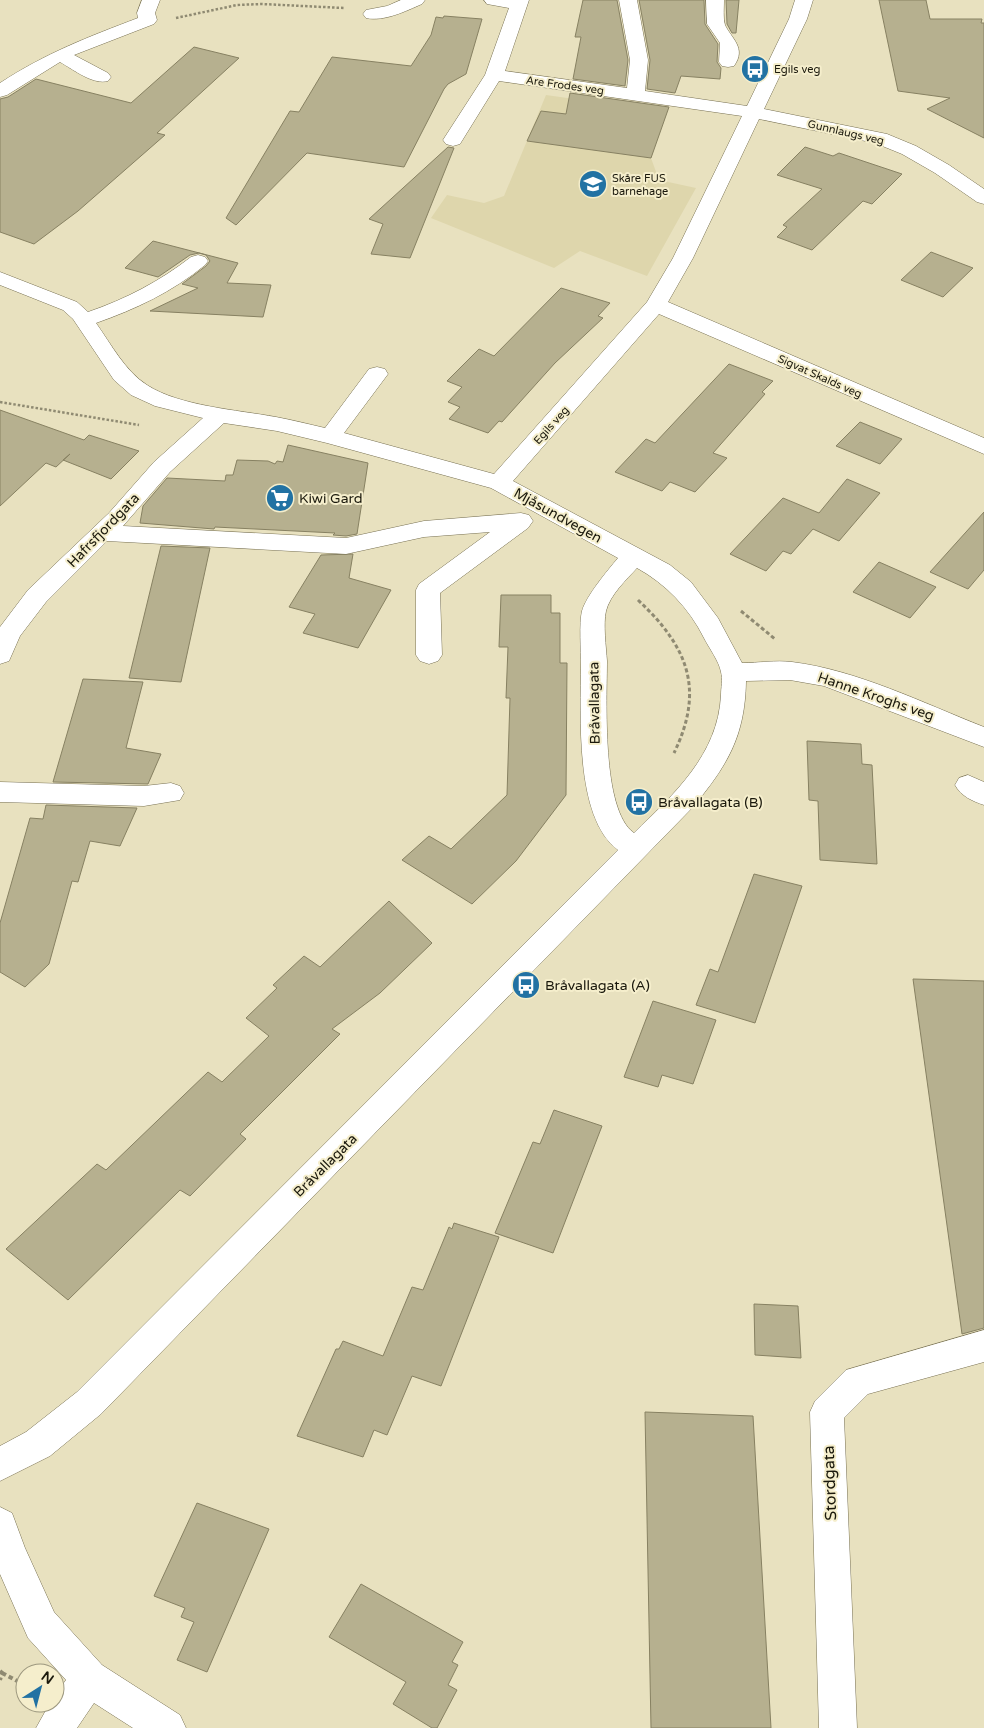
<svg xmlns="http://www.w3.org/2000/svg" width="984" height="1728" font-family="'Varela Round',sans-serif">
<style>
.built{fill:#ded6ac}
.building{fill:#b6b08f;stroke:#878162}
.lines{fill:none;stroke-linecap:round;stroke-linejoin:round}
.minor-casing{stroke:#787153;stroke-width:1}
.path-far2{stroke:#8f8a72;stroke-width:2.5;stroke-dasharray:2.5 2;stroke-linecap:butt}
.path-far1{stroke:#8f8a72;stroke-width:3;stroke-dasharray:4 2.5;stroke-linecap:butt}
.path{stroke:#8f8a72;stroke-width:4;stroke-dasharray:4.5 3;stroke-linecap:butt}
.minor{fill:#fff;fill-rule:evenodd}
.labels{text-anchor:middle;stroke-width:4;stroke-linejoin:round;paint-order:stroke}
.far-poi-label{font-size:11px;fill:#1a180c;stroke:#f5eecc;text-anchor:start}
.far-street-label{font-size:11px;fill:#1a180c;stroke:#f5eecc}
.poi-label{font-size:14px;fill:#1a180c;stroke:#f5eecc;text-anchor:start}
.street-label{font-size:14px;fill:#1a180c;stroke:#f5eecc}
.near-street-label{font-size:16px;fill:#1a180c;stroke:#f5eecc}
</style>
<rect width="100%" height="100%" fill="#e8e1bf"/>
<polygon class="built" points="546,95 667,112 651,158 659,180 696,188 647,276 580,251 554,268 431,218 447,195 484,203 504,196"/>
<g class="building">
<polygon points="583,0 617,0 628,60 625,86 573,79 581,37 575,37"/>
<polygon points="639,0 704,0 705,24 718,44 717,62 721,68 720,79 681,76 675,93 647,89 650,60"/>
<polygon points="726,0 739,0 736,33 732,33 727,24"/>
<polygon points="879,0 926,0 930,19 982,19 981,23 984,23 984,138 927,109 950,98 898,91"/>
<polygon points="444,16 482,19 466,74 448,84 444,89 404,167 307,153 236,225 226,218 290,111 299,112 332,57 411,66 431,35 436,17 443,18"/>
<polygon points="194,47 239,58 157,133 165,135 78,211 34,244 0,232 0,99 8,97 36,79 131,103"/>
<polygon points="570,93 669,107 651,158 527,141 541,111 566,114"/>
<polygon points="448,147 454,148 410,258 371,254 383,224 369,219"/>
<polygon points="805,147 833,156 839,153 902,174 872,204 863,201 812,250 777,237 787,227 783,225 822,189 777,175"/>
<polygon points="153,241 238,263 227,283 271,285 263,317 150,311 198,288 182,284 206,266 210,261 206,255 199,253 190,255 158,277 125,268"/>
<polygon points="931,252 973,268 943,297 901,280"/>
<polygon points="561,288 610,303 598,316 603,318 555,363 502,422 499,421 488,433 449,419 460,407 448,402 462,387 447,381 479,349 494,356"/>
<polygon points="729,364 773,381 762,392 765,394 713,453 727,458 695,492 670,482 662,491 615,472 646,439 655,443"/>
<polygon points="0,410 84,440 89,435 139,451 111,479 63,460 70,454 56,467 46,463 0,506"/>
<polygon points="860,422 902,439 880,464 836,446"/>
<polygon points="288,445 368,463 357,534 346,536 333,535 335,533 215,527 214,529 140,523 143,506 167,478 225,481 226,475 233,475 237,460 268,461 275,464 277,461 283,462"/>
<polygon points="847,479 880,493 839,541 813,529 791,554 783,551 766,571 730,554 783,498 819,513"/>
<polygon points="984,512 984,570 968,589 930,572"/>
<polygon points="161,546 210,548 181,682 129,678"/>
<polygon points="353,554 349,578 391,590 358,648 303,633 315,614 289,607 321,555"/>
<polygon points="879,562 936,587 910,618 853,592"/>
<polygon points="501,595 551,595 551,613 560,613 560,663 567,663 566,795 516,861 472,904 402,860 429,836 451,849 507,795 510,698 506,698 508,647 499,647"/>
<polygon points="83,679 143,682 126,748 161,754 148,784 53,782"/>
<polygon points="807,741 861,744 862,764 872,765 877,864 820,860 818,801 809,800"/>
<polygon points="46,805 137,808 120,846 90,841 78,882 72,881 49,964 25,987 0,972 0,923 30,818 43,819"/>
<polygon points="754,874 802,886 755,1023 696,1005 710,969 718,972"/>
<polygon points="389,901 432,943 380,993 332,1029 340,1034 240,1134 246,1139 190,1196 180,1190 68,1300 6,1249 97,1164 106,1170 208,1072 222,1082 269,1036 246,1018 277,988 273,985 304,956 320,967"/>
<polygon points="913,979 984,981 984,1328 962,1334"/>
<polygon points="653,1001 716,1020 693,1084 662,1075 658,1087 624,1077"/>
<polygon points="554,1110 602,1126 553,1253 495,1233 533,1142 540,1144"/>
<polygon points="454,1223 499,1237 441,1386 412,1376 387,1435 374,1430 363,1457 297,1436 336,1349 339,1349 343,1341 383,1356 412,1287 423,1290 449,1227 452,1229"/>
<polygon points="754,1304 798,1306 801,1358 755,1355"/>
<polygon points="645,1412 753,1416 771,1728 651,1728"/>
<polygon points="197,1503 269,1529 207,1672 177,1660 194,1622 181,1617 185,1608 154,1596"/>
<polygon points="361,1584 463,1642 452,1662 458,1665 448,1685 457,1690 437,1728 432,1728 393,1704 406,1682 329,1637"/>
</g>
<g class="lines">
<defs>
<g id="minor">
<path d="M142,0H160L155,13L157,20L154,24L74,55L108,73L111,77L108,81C93,85 74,70 60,62L7,95L0,97V83C46,53 88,37 138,18L137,13Z"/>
<path d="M401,0H425L422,4C406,11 384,22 366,18L363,14L366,10L387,6Z"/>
<path d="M484,0H529L505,71L627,88L630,60L619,0H637L648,60L645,91L747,106L789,19L795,0H813L807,19L764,109L887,134L916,146L949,165L984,189V204L977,202L935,173L902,154L875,143L759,119L693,258L668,302L984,438V454L659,314L513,481L670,565L691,582L718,618L742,663C758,663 776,660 792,662C857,670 923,703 984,727V747L824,686L790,680L746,681C745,737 727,766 692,808L101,1414L50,1456L0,1481V1446L26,1432L77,1392L618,850C574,818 581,714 581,665C581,651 579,623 582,611C586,596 608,570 618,558L491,488L327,443L277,431L224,423L170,472L123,526L346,538L424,521L521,513L529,515L533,521L528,528L440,593L442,655L438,661L429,664L420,661L416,655V590L419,584L490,532L424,537L346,554L107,541L46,602L20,636L9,661L0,664V627L28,590L109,513L154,462L203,418L155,406L131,395L114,380L73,319L63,310L0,285V272L77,302L88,312C126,299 160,281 191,257L198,255L205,257L208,261L205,265C172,292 136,309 96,323C111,344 125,371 147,385C179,406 238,410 276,417C292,420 308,424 325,428L369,369L377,367L385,369L388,374L344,433L494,474L647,302L673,258L742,116L499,81L460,144L453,146L446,144L443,140L485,75L509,8L487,4ZM637,568C666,584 689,608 704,638C709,648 719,661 721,672C723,679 721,688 721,695C718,755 674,794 634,833C601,810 607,699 607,661C606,647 603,624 606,611C610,595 626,580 637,568Z"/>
<path d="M706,0H724C724,7 723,18 725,25C731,38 747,48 734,66L728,67L722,66L719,62L720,43L707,24Z"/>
<path d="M968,775L984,782V805C972,801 961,796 955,785L959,778Z"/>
<polygon points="0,782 144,786 171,783 180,786 184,793 180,800 144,806 0,802"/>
<polygon points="984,1330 984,1362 868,1394 844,1418 857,1728 819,1728 810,1412 815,1401 846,1370"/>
<polygon points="0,1507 12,1513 25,1548 54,1612 102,1665 180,1715 186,1728 133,1728 94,1703 77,1728 36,1728 50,1703 55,1703 55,1695 66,1680 28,1638 0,1574"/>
</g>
</defs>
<use href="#minor" class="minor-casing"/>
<g class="path-far2">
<polyline points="176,18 237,5 262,4 344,8"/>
<polyline points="0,402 139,425"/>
</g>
<g class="path-far1">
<path d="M638,600C688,647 705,689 674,753"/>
<polyline points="741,611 775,639"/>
</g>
<g class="path">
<polyline points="0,1671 2,1673 0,1680"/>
<polyline points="2,1673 25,1685"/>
</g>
<use href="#minor" class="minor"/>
</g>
<defs>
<symbol id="bus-disc" viewBox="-11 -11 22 22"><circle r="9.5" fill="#2272a3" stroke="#f5eecc"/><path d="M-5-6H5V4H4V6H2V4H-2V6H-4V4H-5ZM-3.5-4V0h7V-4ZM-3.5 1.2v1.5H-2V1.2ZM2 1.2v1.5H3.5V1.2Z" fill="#fff"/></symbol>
<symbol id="school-disc" viewBox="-11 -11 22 22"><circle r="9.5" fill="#2272a3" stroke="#f5eecc"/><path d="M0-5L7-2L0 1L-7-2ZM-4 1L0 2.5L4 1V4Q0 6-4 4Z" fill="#fff"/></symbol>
<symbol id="supermarket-disc" viewBox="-11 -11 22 22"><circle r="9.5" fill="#2272a3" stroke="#f5eecc"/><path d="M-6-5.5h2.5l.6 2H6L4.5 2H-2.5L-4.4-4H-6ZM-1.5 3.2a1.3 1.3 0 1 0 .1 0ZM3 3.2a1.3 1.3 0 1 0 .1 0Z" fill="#fff"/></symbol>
</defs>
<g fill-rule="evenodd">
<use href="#bus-disc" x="739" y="53" width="32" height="32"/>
<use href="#school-disc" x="577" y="168" width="32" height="32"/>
<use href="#supermarket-disc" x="264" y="482" width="32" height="32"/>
<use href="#bus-disc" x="623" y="786" width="32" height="32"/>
<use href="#bus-disc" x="510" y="969" width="32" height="32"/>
</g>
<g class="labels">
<g class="far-poi-label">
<text x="774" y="73">Egils veg</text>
<text x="612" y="182">Skåre FUS<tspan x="612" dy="13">barnehage</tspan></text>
</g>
<g class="far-street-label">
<text transform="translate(565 85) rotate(8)" y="4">Are Frodes veg</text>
<text transform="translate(846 132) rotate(13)" y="4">Gunnlaugs veg</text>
<text transform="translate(820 376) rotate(24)" y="4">Sigvat Skalds veg</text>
<text transform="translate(551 425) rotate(-48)" y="4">Egils veg</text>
</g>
<g class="poi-label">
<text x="299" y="503">Kiwi Gard</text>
<text x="658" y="807">Bråvallagata (B)</text>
<text x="545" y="990">Bråvallagata (A)</text>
</g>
<g class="street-label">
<text transform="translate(558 515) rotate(29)" y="5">Mjåsundvegen</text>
<text transform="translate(103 530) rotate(-46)" y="5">Hafrsfjordgata</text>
<text transform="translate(876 696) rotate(19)" y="5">Hanne Kroghs veg</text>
<text transform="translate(594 703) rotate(-91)" y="5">Bråvallagata</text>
<text transform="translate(325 1165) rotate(-45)" y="5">Bråvallagata</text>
</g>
<g class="near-street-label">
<text transform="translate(829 1483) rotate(-92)" y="6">Stordgata</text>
</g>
</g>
<g transform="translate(40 1688) rotate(36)"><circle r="24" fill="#f5eecc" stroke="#9d987f"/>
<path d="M0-4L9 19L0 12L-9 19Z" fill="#2272a3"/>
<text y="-8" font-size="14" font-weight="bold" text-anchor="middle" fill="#1a180c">N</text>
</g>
</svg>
